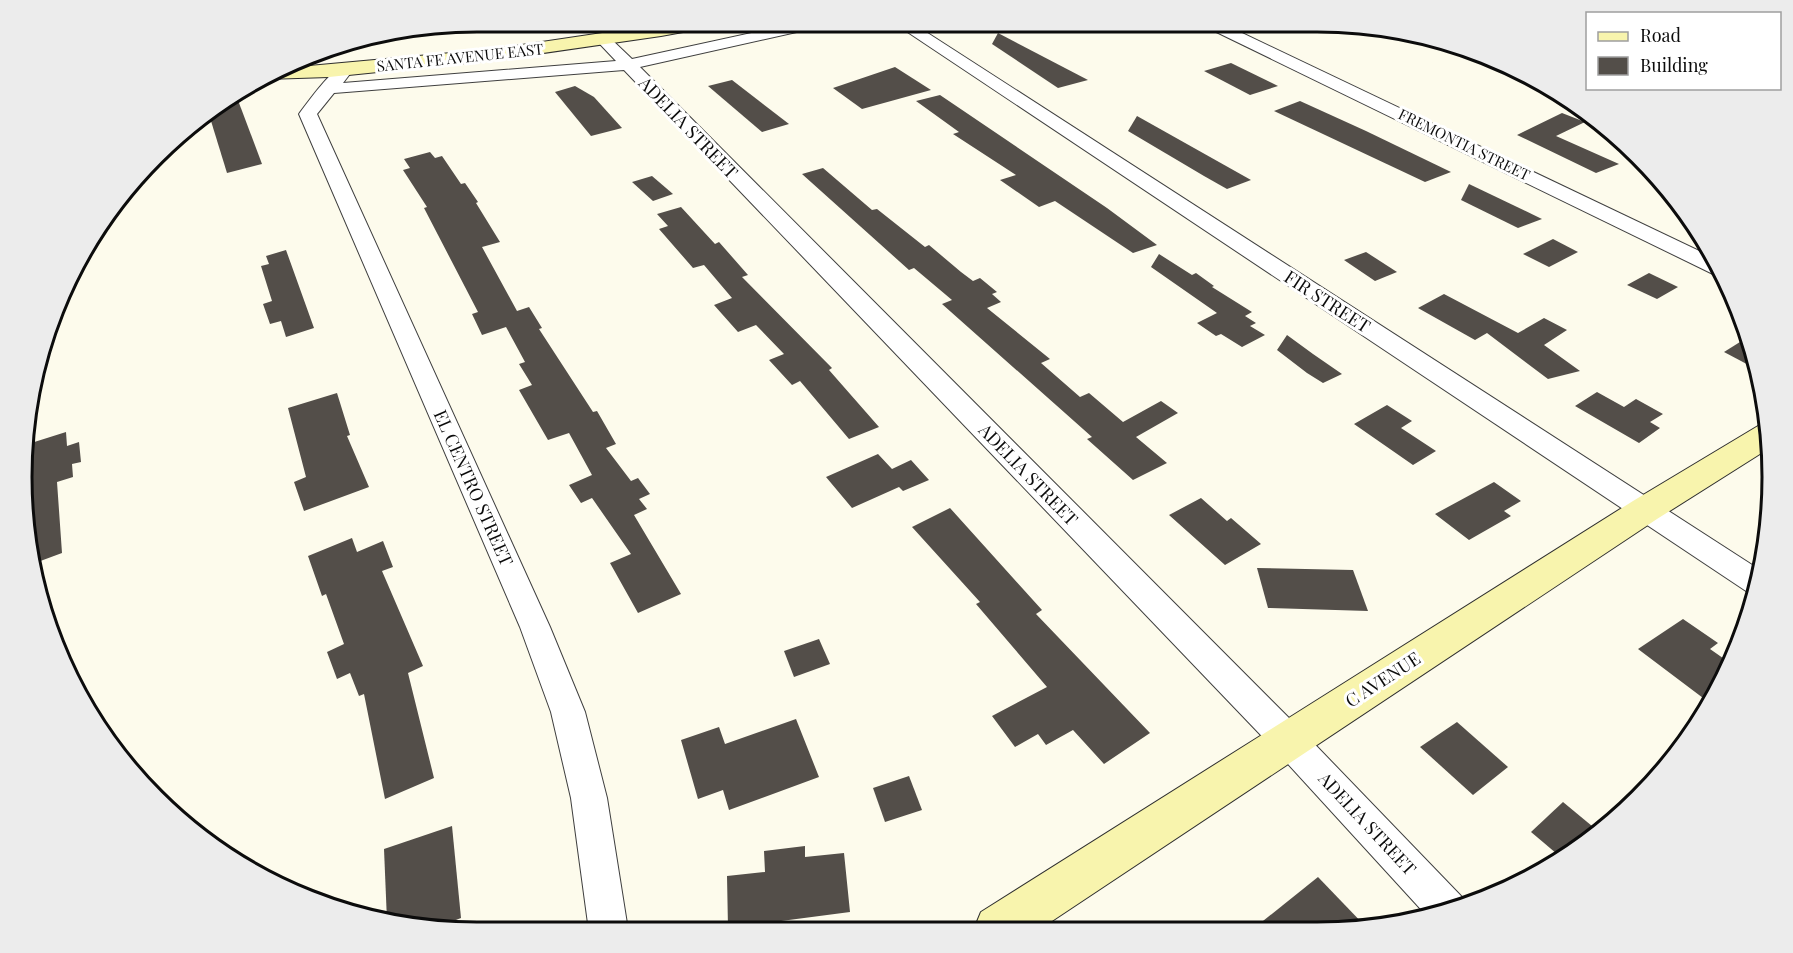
<svg xmlns="http://www.w3.org/2000/svg" width="1793" height="953" font-family="'Playfair Display',serif">
<style>
.building{fill:#534e49}
.lines{fill:none;stroke-linecap:round;stroke-linejoin:round}
.street-casing{stroke:#3f3f3f;stroke-width:2}
.secondary-casing{stroke:#2e2e2e;stroke-width:2}
.street{fill:#fff;fill-rule:evenodd}
.secondary{fill:#f8f4ad;fill-rule:evenodd}
.labels{text-anchor:middle;stroke-width:6;stroke-linejoin:round;paint-order:stroke}
.far-street-label{font-size:15px;fill:#0c0c0c;stroke:#fff}
.street-label{font-size:18px;fill:#0c0c0c;stroke:#fff}
.rim{fill:none;stroke:#0c0c0c;stroke-width:3}
</style>
<rect width="100%" height="100%" fill="#fdfbec"/>
<g class="building">
<polygon points="998,33 1088,80 1058,88 992,44"/>
<polygon points="1231,63 1278,86 1250,95 1204,71"/>
<polygon points="895,67 931,90 862,109 833,88"/>
<polygon points="732,80 789,124 762,132 708,86"/>
<polygon points="575,86 594,97 622,128 591,136 555,92"/>
<polygon points="236,95 262,164 227,173 211,121 219,104"/>
<polygon points="940,95 1107,208 1157,245 1133,253 1055,201 1039,207 1000,180 1016,175 953,134 959,132 916,101"/>
<polygon points="1300,101 1366,131 1451,172 1425,182 1274,111"/>
<polygon points="1562,113 1585,122 1556,136 1619,164 1596,173 1517,135"/>
<polygon points="1137,116 1251,180 1227,189 1204,176 1128,131"/>
<polygon points="430,152 435,158 442,156 461,184 465,183 478,202 476,203 500,242 482,247 517,311 529,307 542,328 539,329 593,412 597,411 616,444 606,448 631,481 638,478 650,494 639,499 647,509 634,515 681,594 638,613 610,563 631,554 592,498 581,503 569,485 592,475 569,433 548,440 519,390 532,385 519,364 525,362 506,327 482,335 472,314 478,312 424,208 427,207 403,170 410,168 404,159"/>
<polygon points="823,168 872,210 877,209 925,247 929,245 961,272 973,281 980,278 997,292 992,294 1001,302 987,308 1050,359 1041,363 1080,397 1089,393 1123,422 1161,401 1178,413 1136,437 1167,463 1133,480 1087,439 1092,437 942,304 952,300 914,268 909,270 802,174"/>
<polygon points="652,176 673,194 653,201 632,182"/>
<polygon points="1469,184 1542,219 1518,228 1461,200"/>
<polygon points="681,207 715,244 719,242 748,275 742,277 832,368 829,370 879,427 849,439 800,381 792,385 769,360 784,354 756,325 738,332 714,305 732,298 704,265 693,268 659,229 668,226 657,214"/>
<polygon points="1553,239 1578,252 1549,267 1523,254"/>
<polygon points="286,250 314,328 286,337 281,321 270,324 263,304 272,301 261,266 269,264 266,256"/>
<polygon points="1366,252 1397,272 1375,281 1344,260"/>
<polygon points="1159,254 1192,275 1196,273 1214,286 1212,287 1252,312 1245,316 1256,323 1250,326 1265,335 1242,347 1221,334 1216,336 1197,323 1217,313 1151,267"/>
<polygon points="1649,273 1678,287 1657,299 1627,285"/>
<polygon points="1444,294 1518,333 1544,318 1567,330 1544,345 1580,371 1548,379 1487,333 1475,340 1418,308"/>
<polygon points="1287,335 1313,354 1342,374 1323,383 1307,373 1277,350"/>
<polygon points="1748,337 1756,358 1758,370 1724,352"/>
<polygon points="1597,392 1624,407 1636,399 1663,414 1650,422 1660,428 1639,443 1575,406"/>
<polygon points="337,393 350,435 347,436 369,487 304,511 294,482 306,477 288,408"/>
<polygon points="1387,405 1412,421 1401,428 1436,451 1413,465 1354,424"/>
<polygon points="66,432 67,446 79,442 81,462 72,464 73,477 57,482 62,553 35,563 22,507 28,444"/>
<polygon points="878,454 892,469 911,460 929,480 903,491 899,487 852,508 826,477"/>
<polygon points="1494,482 1521,501 1504,511 1511,516 1469,540 1435,514"/>
<polygon points="1201,498 1227,521 1231,518 1261,544 1225,565 1169,515"/>
<polygon points="950,508 1042,610 1036,614 1150,733 1104,764 1073,730 1046,745 1038,734 1015,747 992,716 1047,687 976,604 980,602 912,527"/>
<polygon points="352,538 357,552 383,541 393,567 382,571 423,666 408,673 434,778 385,799 364,694 359,696 350,673 337,679 327,652 344,644 326,594 322,596 308,556"/>
<polygon points="1257,568 1353,570 1368,611 1268,608"/>
<polygon points="1683,619 1718,643 1710,649 1730,663 1711,704 1638,649"/>
<polygon points="819,639 830,664 794,677 784,651"/>
<polygon points="796,719 819,777 729,810 723,790 698,799 681,740 719,727 725,744"/>
<polygon points="1457,722 1508,767 1473,795 1420,747"/>
<polygon points="909,776 922,810 885,822 873,788"/>
<polygon points="1563,802 1598,831 1563,859 1531,832"/>
<polygon points="452,826 461,918 433,929 387,921 384,849"/>
<polygon points="805,846 805,857 844,853 850,912 728,928 727,876 765,872 764,851"/>
<polygon points="1318,877 1367,928 1253,929"/>
</g>
<g class="lines">
<defs>
<g id="street">
<path d="M806,21H835L828,25L640,67L1301,730L1462,897L1465,907L1427,916L1277,752L624,70L334,93L317,114L550,627L585,712L607,798L628,930L589,931L571,798L551,712L520,627L299,114C308,102 332,68 345,65L353,70L343,83L616,61L597,41L600,38H610L632,59Z"/>
<polygon points="891,21 909,21 1760,570 1755,594 1746,591"/>
<polygon points="1200,22 1219,22 1714,258 1725,275 1713,274 1202,25"/>
</g>
<g id="secondary">
<polygon points="683,21 725,21 716,26 661,36 495,60 329,77 266,79 287,68 495,49"/>
<polygon points="1767,424 1771,447 1657,519 1040,929 974,929 981,912 1633,501 1758,426"/>
</g>
</defs>
<use href="#street" class="street-casing"/>
<use href="#secondary" class="secondary-casing"/>
<use href="#street" class="street"/>
<use href="#secondary" class="secondary"/>
</g>
<g class="labels">
<g class="far-street-label">
<text transform="translate(460 58) rotate(-6)" y="5">SANTA FE AVENUE EAST</text>
<text transform="translate(1464 145) rotate(26)" y="5">FREMONTIA STREET</text>
</g>
<g class="street-label">
<text transform="translate(688 128) rotate(46)" y="6">ADELIA STREET</text>
<text transform="translate(1327 302) rotate(33)" y="6">FIR STREET</text>
<text transform="translate(1028 475) rotate(46)" y="6">ADELIA STREET</text>
<text transform="translate(473 488) rotate(66)" y="6">EL CENTRO STREET</text>
<text transform="translate(1383 680) rotate(-33)" y="6">C AVENUE</text>
<text transform="translate(1367 824) rotate(47)" y="6">ADELIA STREET</text>
</g>
</g>
<path d="M0 0H1793V953H0ZM477 32H1317A445 445 0 0 1 1762 477V477A445 445 0 0 1 1317 922H477A445 445 0 0 1 32 477V477A445 445 0 0 1 477 32Z" fill="#ececec" fill-rule="evenodd"/>
<path class="rim" d="M477 32H1317A445 445 0 0 1 1762 477V477A445 445 0 0 1 1317 922H477A445 445 0 0 1 32 477V477A445 445 0 0 1 477 32Z"/>
<rect x="1586" y="12" width="195" height="78" fill="#ffffff" stroke="#9e9e9e" stroke-width="1.5"/>
<rect x="1598" y="32" width="30" height="9" fill="#f8f4ad" stroke="#9e9e9e" stroke-width="1.5"/>
<text x="1640" y="42" font-size="18" fill="#0c0c0c">Road</text>
<rect x="1598" y="57" width="30" height="18" fill="#534e49" stroke="#9e9e9e" stroke-width="1.5"/>
<text x="1640" y="72" font-size="18" fill="#0c0c0c">Building</text>
</svg>
